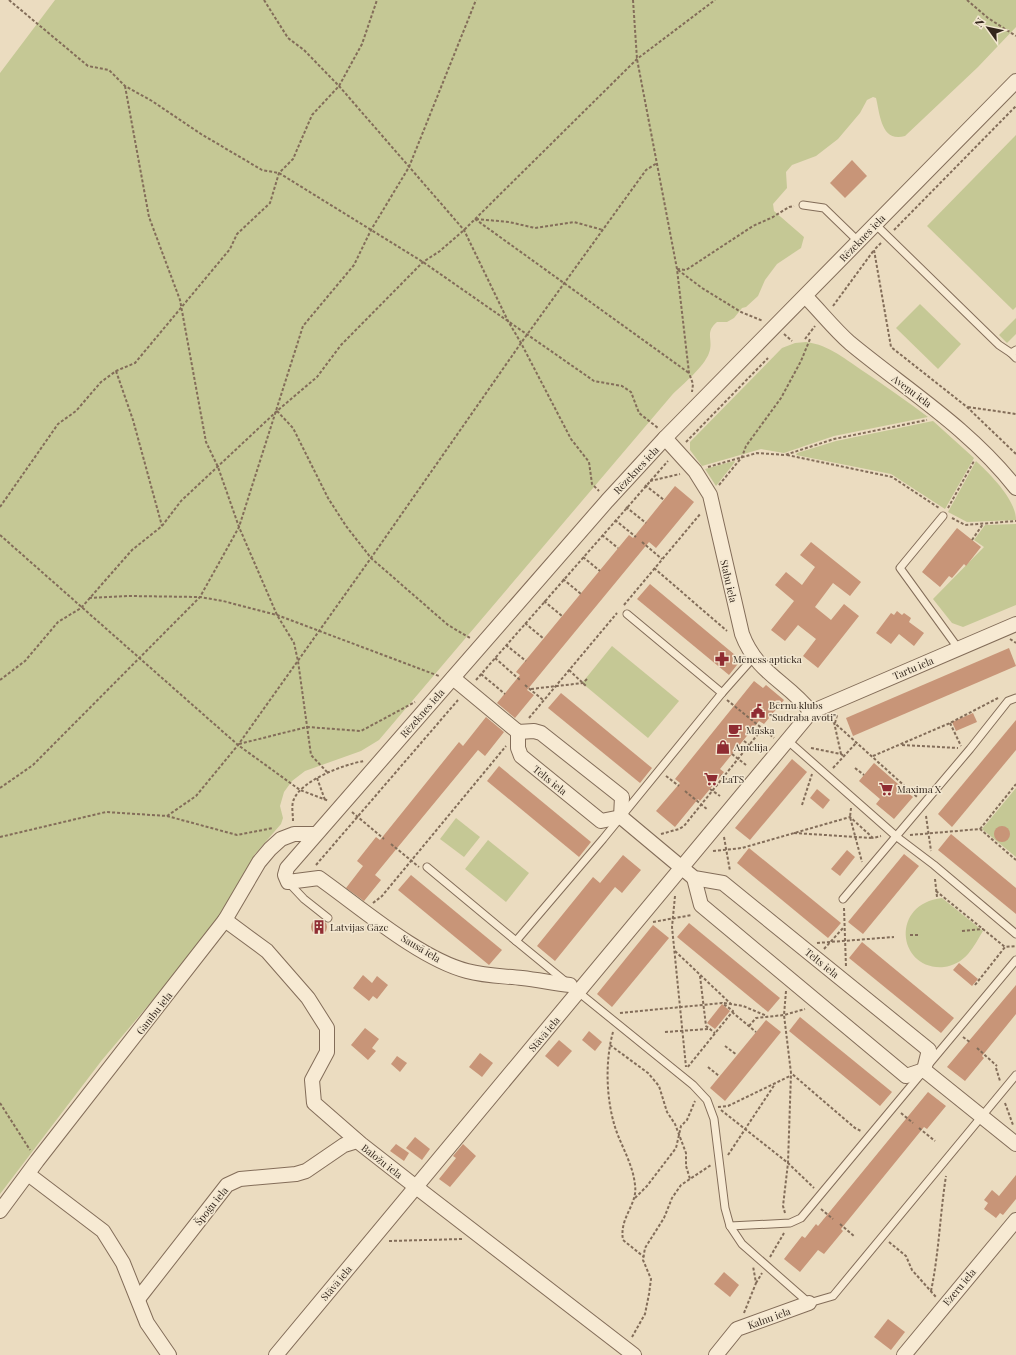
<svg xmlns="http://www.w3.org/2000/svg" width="1016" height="1355" font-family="'Playfair Display',serif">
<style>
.green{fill:#c5c895}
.building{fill:#c89578}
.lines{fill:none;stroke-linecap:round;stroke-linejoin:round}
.service-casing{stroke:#836d59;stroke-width:9}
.minor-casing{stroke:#836d59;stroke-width:16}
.path{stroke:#836d59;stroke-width:2;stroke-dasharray:3 2;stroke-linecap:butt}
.service{stroke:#f7ead3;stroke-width:7}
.minor{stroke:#f7ead3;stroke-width:14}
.labels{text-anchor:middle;stroke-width:3;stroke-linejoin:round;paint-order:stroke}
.street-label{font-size:10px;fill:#34271d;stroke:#f3e7d0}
.poi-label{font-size:10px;fill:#34271d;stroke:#f3e7d0;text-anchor:start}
</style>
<rect width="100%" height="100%" fill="#ebdcc0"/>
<g class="green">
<path d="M55,0H1016V27L978,67L905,136C881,143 880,114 876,98L873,97L867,100L860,113L838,139L816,156L792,165L786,172L787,188L773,204L774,211L804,237L801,248L777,264L765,280L758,296L746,307L742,308L734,318L727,322H717C704,333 714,339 709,353C704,367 683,384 672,395L379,740L361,751L305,771L292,781L284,792L280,806L283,818L281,824L255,854L223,912L173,976L102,1060L0,1194V73Z"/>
<polygon points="1016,135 1016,307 1013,310 927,226"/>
<polygon points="920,304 961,344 938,369 896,328"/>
<polygon points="1016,318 1016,334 1007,343 999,335"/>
<path d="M806,342C830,345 846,360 866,373C887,387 908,402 928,417L834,436L784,453L761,449L702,466L690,450V442L782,348L795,343Z"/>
<polygon points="933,421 974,458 945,509 891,474 796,455 797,453 836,441"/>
<polygon points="734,461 735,462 716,486 705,469"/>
<path d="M976,461C990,474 1016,500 1016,520L967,522L948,512Z"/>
<polygon points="1016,524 1016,605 963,627 952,623 933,599 984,547 974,540 985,525"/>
<polygon points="612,646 679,701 648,738 582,683"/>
<polygon points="1016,788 1016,857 982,829"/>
<polygon points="456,818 480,837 464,857 440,839"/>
<polygon points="488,840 529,873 506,902 465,869"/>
<path d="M942,898L983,931C978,939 974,947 968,954C962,961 953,966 944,967C898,971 889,904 942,898Z"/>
</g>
<g class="building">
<polygon points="852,160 867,176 845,198 830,183"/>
<polygon points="675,486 694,502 656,548 649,542 527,690 534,695 515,718 497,703 520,675 516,672 629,535 633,538"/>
<polygon points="957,528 981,547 966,566 964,564 952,578 949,576 940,587 922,572"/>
<polygon points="811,542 861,582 850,596 833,583 815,607 831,620 844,604 859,616 818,668 803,656 816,639 798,625 785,641 771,630 794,601 775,585 786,572 802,585 815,567 800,555"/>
<polygon points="650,584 741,660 729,675 637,599"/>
<polygon points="897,611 902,615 904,613 911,618 909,622 924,633 914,646 899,634 891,644 876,633 891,613 894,615"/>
<polygon points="1009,648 1016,666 853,736 846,718"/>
<polygon points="754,681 763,688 766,685 784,700 764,724 759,721 720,769 724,772 720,777 700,801 698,799 675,827 656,811 680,783 675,779"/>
<polygon points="561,693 652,768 640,783 548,708"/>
<polygon points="973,713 977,722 956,731 952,722"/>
<polygon points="486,717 504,732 485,756 478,750 398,847 375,875 381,880 364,901 346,888 363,866 357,861 376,837 380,840 459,742 463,746"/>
<polygon points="1016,720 1016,750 952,827 938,814"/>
<polygon points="792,759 807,772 750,840 735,828"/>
<polygon points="874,763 913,797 894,819 876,804 880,799 859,781"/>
<polygon points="499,766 591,842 579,857 487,781"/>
<polygon points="817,789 830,800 823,809 810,798"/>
<circle cx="1002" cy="834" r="8"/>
<polygon points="951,834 1016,888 1016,914 938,850"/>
<polygon points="749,848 841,923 828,938 737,863"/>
<polygon points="847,850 855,857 840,876 831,869"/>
<polygon points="904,854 919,866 863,934 848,922"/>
<polygon points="623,855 641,870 622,893 615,887 555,961 537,946 593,877 600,883"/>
<polygon points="411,875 502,950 489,965 398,890"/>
<circle cx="319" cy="927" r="8"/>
<polygon points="689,923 780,998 768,1012 677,937"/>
<polygon points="653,925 669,938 612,1007 597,994"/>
<polygon points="862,942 954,1018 941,1033 849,958"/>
<polygon points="959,963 978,979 972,986 953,970"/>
<polygon points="363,975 372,983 377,976 388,985 377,999 373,996 369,1001 353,988"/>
<polygon points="1016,985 1016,1014 982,1056 984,1058 965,1081 947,1067"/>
<polygon points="722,1004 730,1011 715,1029 707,1023"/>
<polygon points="800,1017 892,1092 880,1106 789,1031"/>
<polygon points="766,1020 781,1032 725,1101 710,1088"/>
<polygon points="365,1028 379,1039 372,1048 376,1051 368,1060 351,1045"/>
<polygon points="589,1031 602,1042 595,1051 582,1040"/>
<polygon points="559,1040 572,1051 558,1067 545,1056"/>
<polygon points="480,1053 493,1063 482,1077 469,1067"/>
<polygon points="397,1056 407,1063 400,1072 391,1064"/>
<polygon points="928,1092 946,1106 927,1129 924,1127 841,1229 843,1231 824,1254 818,1250 800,1272 784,1259 802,1236 805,1238 816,1224 818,1226"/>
<polygon points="415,1137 430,1149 422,1160 406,1148"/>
<polygon points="396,1144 409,1153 404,1161 390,1151"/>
<polygon points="463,1144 476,1156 450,1187 439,1179 456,1158 453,1156"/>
<polygon points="1016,1175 1016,1199 1003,1215 1000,1213 996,1218 984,1209 988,1203 984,1200 992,1190 999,1196"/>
<polygon points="724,1272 739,1285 730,1297 714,1284"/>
<polygon points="888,1319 905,1332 891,1350 874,1337"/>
</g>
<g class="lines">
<defs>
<g id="service">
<polyline points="803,205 824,208 859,242"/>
<polyline points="876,225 999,345 1011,353"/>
<polyline points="1016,350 1011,353 1016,358"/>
<polyline points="943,516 900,568 958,648"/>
<polyline points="627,614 722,693"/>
<polyline points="787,740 897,837 934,865 1016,934"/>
<polyline points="427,867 516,941"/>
<polyline points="288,882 304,899 328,918"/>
<polyline points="843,899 970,749 1008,701 1016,698"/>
<polyline points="566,982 516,941 603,839 722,693 753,658"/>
<polyline points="577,991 693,1085 707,1100 714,1119 725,1208 730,1226 742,1244 809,1303 833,1296 1016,1075"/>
<polyline points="929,1064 1016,960"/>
<polyline points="730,1226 790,1223 801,1218 921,1074"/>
</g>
<g id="minor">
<path d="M806,297C820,311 834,329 850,343C907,390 970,429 1016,488"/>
<path d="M665,438L695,471L710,495L742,634C757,674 787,681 811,712"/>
<polyline points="453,678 518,732 534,731 541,733 622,797 621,817"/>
<polyline points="518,732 518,748 521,756 601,821 621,817"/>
<polyline points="621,817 694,878 723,883 929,1050 924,1070"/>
<polyline points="694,878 701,905 906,1076 924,1070"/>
<polyline points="225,920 267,951 308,998 327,1028 327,1052 312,1080 314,1103 361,1144 416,1187 634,1355"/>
<path d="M570,985C554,983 538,980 522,978C503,976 485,976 467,971C420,959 360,907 319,878L288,882L285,875L287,868L607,501L665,438L1016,81"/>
<polyline points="924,1070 1016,1144"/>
<polyline points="28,1174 103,1231 123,1263 147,1323 169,1355"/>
<polyline points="0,1211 37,1161 225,920 259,862 270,849 281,839 294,834 315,834"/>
<polyline points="138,1299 227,1185 240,1179 296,1174 306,1171 344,1145 357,1141"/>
<polyline points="276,1355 811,712 1016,624"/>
<polyline points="716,1355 737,1329 809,1303"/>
<polyline points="904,1355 1016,1220"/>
</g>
</defs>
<use href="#service" class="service-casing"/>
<use href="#minor" class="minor-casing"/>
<g class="path">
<polyline points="9,0 88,66 109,70 125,86 152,101 201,134 262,170 279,173 423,262 594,381 622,386 631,392 639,413 658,428"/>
<polyline points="264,0 288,38 304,50 339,86 464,230 508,321 521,343 571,439 589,462 592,484 599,491"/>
<polyline points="633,0 637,59 677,269 689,373 693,384 692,392"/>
<polyline points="967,0 988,18 1016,36"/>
<polyline points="125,86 149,217 180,300 206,442 218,467 239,527 277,615 294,643 298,661 311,755 328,773"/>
<polyline points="475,219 689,373"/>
<polyline points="476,219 509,222 535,228 574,222 603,230"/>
<polyline points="894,230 1016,106"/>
<polyline points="881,243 874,250 891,347 967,407 1016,454"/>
<polyline points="677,269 686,270 753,226 773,217 789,207 794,206"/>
<polyline points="678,270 702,288 741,312 763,321"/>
<polyline points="833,306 874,250"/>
<polyline points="784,334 792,341"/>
<polyline points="805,339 815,326"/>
<polyline points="116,371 133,420 162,526"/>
<polyline points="968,407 1016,414"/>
<polyline points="277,411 293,428 328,498 346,526 371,558 448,625 470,638"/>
<polyline points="686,442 768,358"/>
<polyline points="787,455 892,477 939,508"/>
<polyline points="708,467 757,453 785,455 834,439 927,420"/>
<polyline points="650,481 680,474"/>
<polyline points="645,485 664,500"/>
<polyline points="719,485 742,457 746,446 781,398 801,361 810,339"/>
<polyline points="0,507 58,424 76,411 101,382 116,371 135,363 230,249 237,234 270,203 279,173 293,159 312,115 339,86 362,44 377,0"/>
<polyline points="626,507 646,523"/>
<polyline points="948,508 974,461"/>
<polyline points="952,518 965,525 1016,521"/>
<polyline points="615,520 636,537"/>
<polyline points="0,535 238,745 300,790 329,801"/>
<polyline points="602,535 618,548"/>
<polyline points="972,540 983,524"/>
<polyline points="642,542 662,559"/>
<polyline points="583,557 600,571"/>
<polyline points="654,568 727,631"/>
<polyline points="563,579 581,594"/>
<polyline points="89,598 128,596 200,597 223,601 277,615 439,676"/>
<polyline points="544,601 562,616"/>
<polyline points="624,605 701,513"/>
<polyline points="525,623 544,639"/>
<polyline points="1010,639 1016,643"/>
<polyline points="506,645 526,661"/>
<polyline points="495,658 520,680"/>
<polyline points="569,670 586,686"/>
<polyline points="481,674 505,694"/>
<polyline points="0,680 25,661 58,622 81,608 132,550 162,526 181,501 277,411 317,377 341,345 423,262 440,251 464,230 637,59 715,0"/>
<polyline points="476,680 668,461"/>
<polyline points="525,685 543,700"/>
<polyline points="531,689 583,683 587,679"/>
<polyline points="727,700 774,738"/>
<polyline points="529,718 617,613"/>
<polyline points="829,718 917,797"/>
<polyline points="834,722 841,754"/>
<polyline points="835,723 837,715"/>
<polyline points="950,723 961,746"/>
<polyline points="744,741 757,751"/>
<polyline points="239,744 307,727 361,731 415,702"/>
<polyline points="902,745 958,748"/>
<polyline points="811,748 841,754 844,756"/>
<polyline points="732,754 746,765"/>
<polyline points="873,756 950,723 998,698"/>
<polyline points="833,768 857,742"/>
<polyline points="855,768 864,775"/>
<polyline points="721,775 731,783"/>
<polyline points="666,776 679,786"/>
<polyline points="317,778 325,800"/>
<polyline points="0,788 33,765 200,597 239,527 303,326 354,265 371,230 409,167 476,0"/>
<polyline points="710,789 720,796"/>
<polyline points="685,791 708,810"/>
<polyline points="802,805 812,774"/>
<polyline points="851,808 850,817 862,862"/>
<polyline points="352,812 384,839"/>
<polyline points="167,816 196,796 238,745 371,558 521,343 646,170 657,163"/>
<polyline points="926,816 931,851"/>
<path d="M293,821C293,814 291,805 294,799C302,780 345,764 364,761"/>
<polyline points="980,829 1016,784"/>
<polyline points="794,833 872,838"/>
<polyline points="661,834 679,829 684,826 762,729"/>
<polyline points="910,835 980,829 1016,860"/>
<polyline points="0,837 106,812 167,816 237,835 273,828"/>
<polyline points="724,837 730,871"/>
<polyline points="391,844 419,867"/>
<polyline points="713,851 742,848 850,817 873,838 881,836"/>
<polyline points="316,865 458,700"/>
<polyline points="935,879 937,897"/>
<polyline points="936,891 1005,947"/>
<polyline points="675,896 672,927 686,1067"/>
<polyline points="373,903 382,896 506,746"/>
<polyline points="844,908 846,967"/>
<polyline points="653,922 692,915"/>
<polyline points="962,931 983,929"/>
<polyline points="910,935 920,935"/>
<polyline points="817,943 894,937"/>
<polyline points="824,949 844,927"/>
<polyline points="675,951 731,1004"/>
<polyline points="700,976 706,1026 715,1033"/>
<polyline points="975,985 1005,947 1016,946"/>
<polyline points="786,991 784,1015 791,1073 855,1128 861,1131"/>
<polyline points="724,1003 743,1006 767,1016"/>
<polyline points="732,1012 756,1032"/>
<polyline points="620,1013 722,1003 733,1011 687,1068"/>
<polyline points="749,1026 756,1018 784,1015 805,1009"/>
<path d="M613,1032C605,1061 606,1098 615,1127C621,1146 633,1164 635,1185C638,1205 619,1217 623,1240L644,1257"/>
<polyline points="665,1032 708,1029"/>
<polyline points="963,1037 971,1043"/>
<polyline points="610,1045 648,1073 659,1086 667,1112 675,1124 686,1153 686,1166 690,1179"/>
<polyline points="725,1046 737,1055"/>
<polyline points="977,1048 997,1066"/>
<polyline points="708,1067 719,1076"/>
<polyline points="996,1068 1000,1081"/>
<polyline points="0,1103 30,1150"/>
<polyline points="1005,1103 1013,1125"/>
<polyline points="718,1107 728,1106 790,1076"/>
<polyline points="721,1110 788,1163 814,1188"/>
<polyline points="901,1113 913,1123"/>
<polyline points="919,1128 935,1141"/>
<polyline points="728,1155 775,1084"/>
<polyline points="635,1198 647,1186 676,1148 681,1126 687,1120 695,1101"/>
<polyline points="821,1209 833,1219"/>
<polyline points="785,1213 783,1206 788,1163 791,1073"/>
<polyline points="840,1224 855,1237"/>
<polyline points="389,1241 462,1239"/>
<polyline points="889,1242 906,1256 912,1270 936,1297"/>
<polyline points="770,1257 784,1233"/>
<polyline points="756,1283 762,1273"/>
<path d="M931,1291C939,1253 940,1214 946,1176"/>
<polyline points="744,1313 756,1283 753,1266"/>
<polyline points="632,1337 645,1314 649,1294 651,1279 643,1260 645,1248 664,1218 672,1198 681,1185 711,1165"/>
</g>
<use href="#service" class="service"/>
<use href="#minor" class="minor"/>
</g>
<defs>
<symbol id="pharmacy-bare" viewBox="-9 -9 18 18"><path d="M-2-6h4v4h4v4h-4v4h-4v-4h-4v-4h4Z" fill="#8f2c32" stroke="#f3e7d0" stroke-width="2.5" paint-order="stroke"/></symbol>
<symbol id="civic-bare" viewBox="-9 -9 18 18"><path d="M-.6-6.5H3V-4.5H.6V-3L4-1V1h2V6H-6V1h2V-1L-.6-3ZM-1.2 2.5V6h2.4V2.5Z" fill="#8f2c32" stroke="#f3e7d0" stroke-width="2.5" paint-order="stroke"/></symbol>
<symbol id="cafe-bare" viewBox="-9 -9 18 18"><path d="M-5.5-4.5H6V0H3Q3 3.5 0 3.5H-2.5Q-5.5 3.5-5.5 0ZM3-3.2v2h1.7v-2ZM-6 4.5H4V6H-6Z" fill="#8f2c32" stroke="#f3e7d0" stroke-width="2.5" paint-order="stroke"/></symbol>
<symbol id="shop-bare" viewBox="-9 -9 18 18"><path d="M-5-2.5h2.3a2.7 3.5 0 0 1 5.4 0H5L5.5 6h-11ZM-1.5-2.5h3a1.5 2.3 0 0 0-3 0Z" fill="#8f2c32" stroke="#f3e7d0" stroke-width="2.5" paint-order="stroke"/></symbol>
<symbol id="supermarket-bare" viewBox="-9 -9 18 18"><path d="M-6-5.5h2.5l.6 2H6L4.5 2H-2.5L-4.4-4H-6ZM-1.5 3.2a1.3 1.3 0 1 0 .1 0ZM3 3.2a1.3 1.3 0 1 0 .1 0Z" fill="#8f2c32" stroke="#f3e7d0" stroke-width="2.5" paint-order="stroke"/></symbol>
<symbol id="building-bare" viewBox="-9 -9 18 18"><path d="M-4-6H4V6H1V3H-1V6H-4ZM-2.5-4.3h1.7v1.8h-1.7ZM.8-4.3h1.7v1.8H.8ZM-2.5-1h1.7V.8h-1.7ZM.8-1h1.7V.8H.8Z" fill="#8f2c32" stroke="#f3e7d0" stroke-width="2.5" paint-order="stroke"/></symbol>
</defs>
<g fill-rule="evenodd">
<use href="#pharmacy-bare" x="712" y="649" width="20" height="20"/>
<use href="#civic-bare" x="748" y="701" width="20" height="20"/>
<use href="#cafe-bare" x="725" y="720" width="20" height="20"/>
<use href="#shop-bare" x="713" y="737" width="20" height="20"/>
<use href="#supermarket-bare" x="701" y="769" width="20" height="20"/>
<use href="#supermarket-bare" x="876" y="779" width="20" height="20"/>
<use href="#building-bare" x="309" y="917" width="20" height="20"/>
</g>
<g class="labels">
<g class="street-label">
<text transform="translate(862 238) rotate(-46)" y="4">Rēzeknes iela</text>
<text transform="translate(912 391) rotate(37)" y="4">Aveņu iela</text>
<text transform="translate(636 470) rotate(-47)" y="4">Rēzeknes iela</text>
<text transform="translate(729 581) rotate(77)" y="4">Stabu iela</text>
<text transform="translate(913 668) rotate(-23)" y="4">Tartu iela</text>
<text transform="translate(422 713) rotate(-49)" y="4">Rēzeknes iela</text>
<text transform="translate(550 780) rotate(39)" y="4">Telts iela</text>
<text transform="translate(421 948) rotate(31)" y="4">Sausā iela</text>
<text transform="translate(822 963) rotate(39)" y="4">Telts iela</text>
<text transform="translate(154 1013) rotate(-52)" y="4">Ganību iela</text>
<text transform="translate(544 1034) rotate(-50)" y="4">Stāvā iela</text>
<text transform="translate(382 1161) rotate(38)" y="4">Baložu iela</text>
<text transform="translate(211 1206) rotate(-51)" y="4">Špoģu iela</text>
<text transform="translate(336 1283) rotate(-50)" y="4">Stāvā iela</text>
<text transform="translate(959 1287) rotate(-50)" y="4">Ezeru iela</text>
<text transform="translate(769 1318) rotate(-20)" y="4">Kalnu iela</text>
</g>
<g class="poi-label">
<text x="733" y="663">Mēness aptieka</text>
<text x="769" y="709">Bērnu klubs<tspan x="769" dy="12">"Sudraba avoti"</tspan></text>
<text x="746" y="734">Maska</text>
<text x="734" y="751">Amelija</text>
<text x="722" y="783">LaTS</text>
<text x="897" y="793">Maxima X</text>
<text x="330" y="931">Latvijas Gāze</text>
</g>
</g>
<g transform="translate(988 28) rotate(303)" stroke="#f3e7d0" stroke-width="3" paint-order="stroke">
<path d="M0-3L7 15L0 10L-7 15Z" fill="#34271d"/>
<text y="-6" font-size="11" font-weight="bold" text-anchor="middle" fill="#34271d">N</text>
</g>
</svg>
